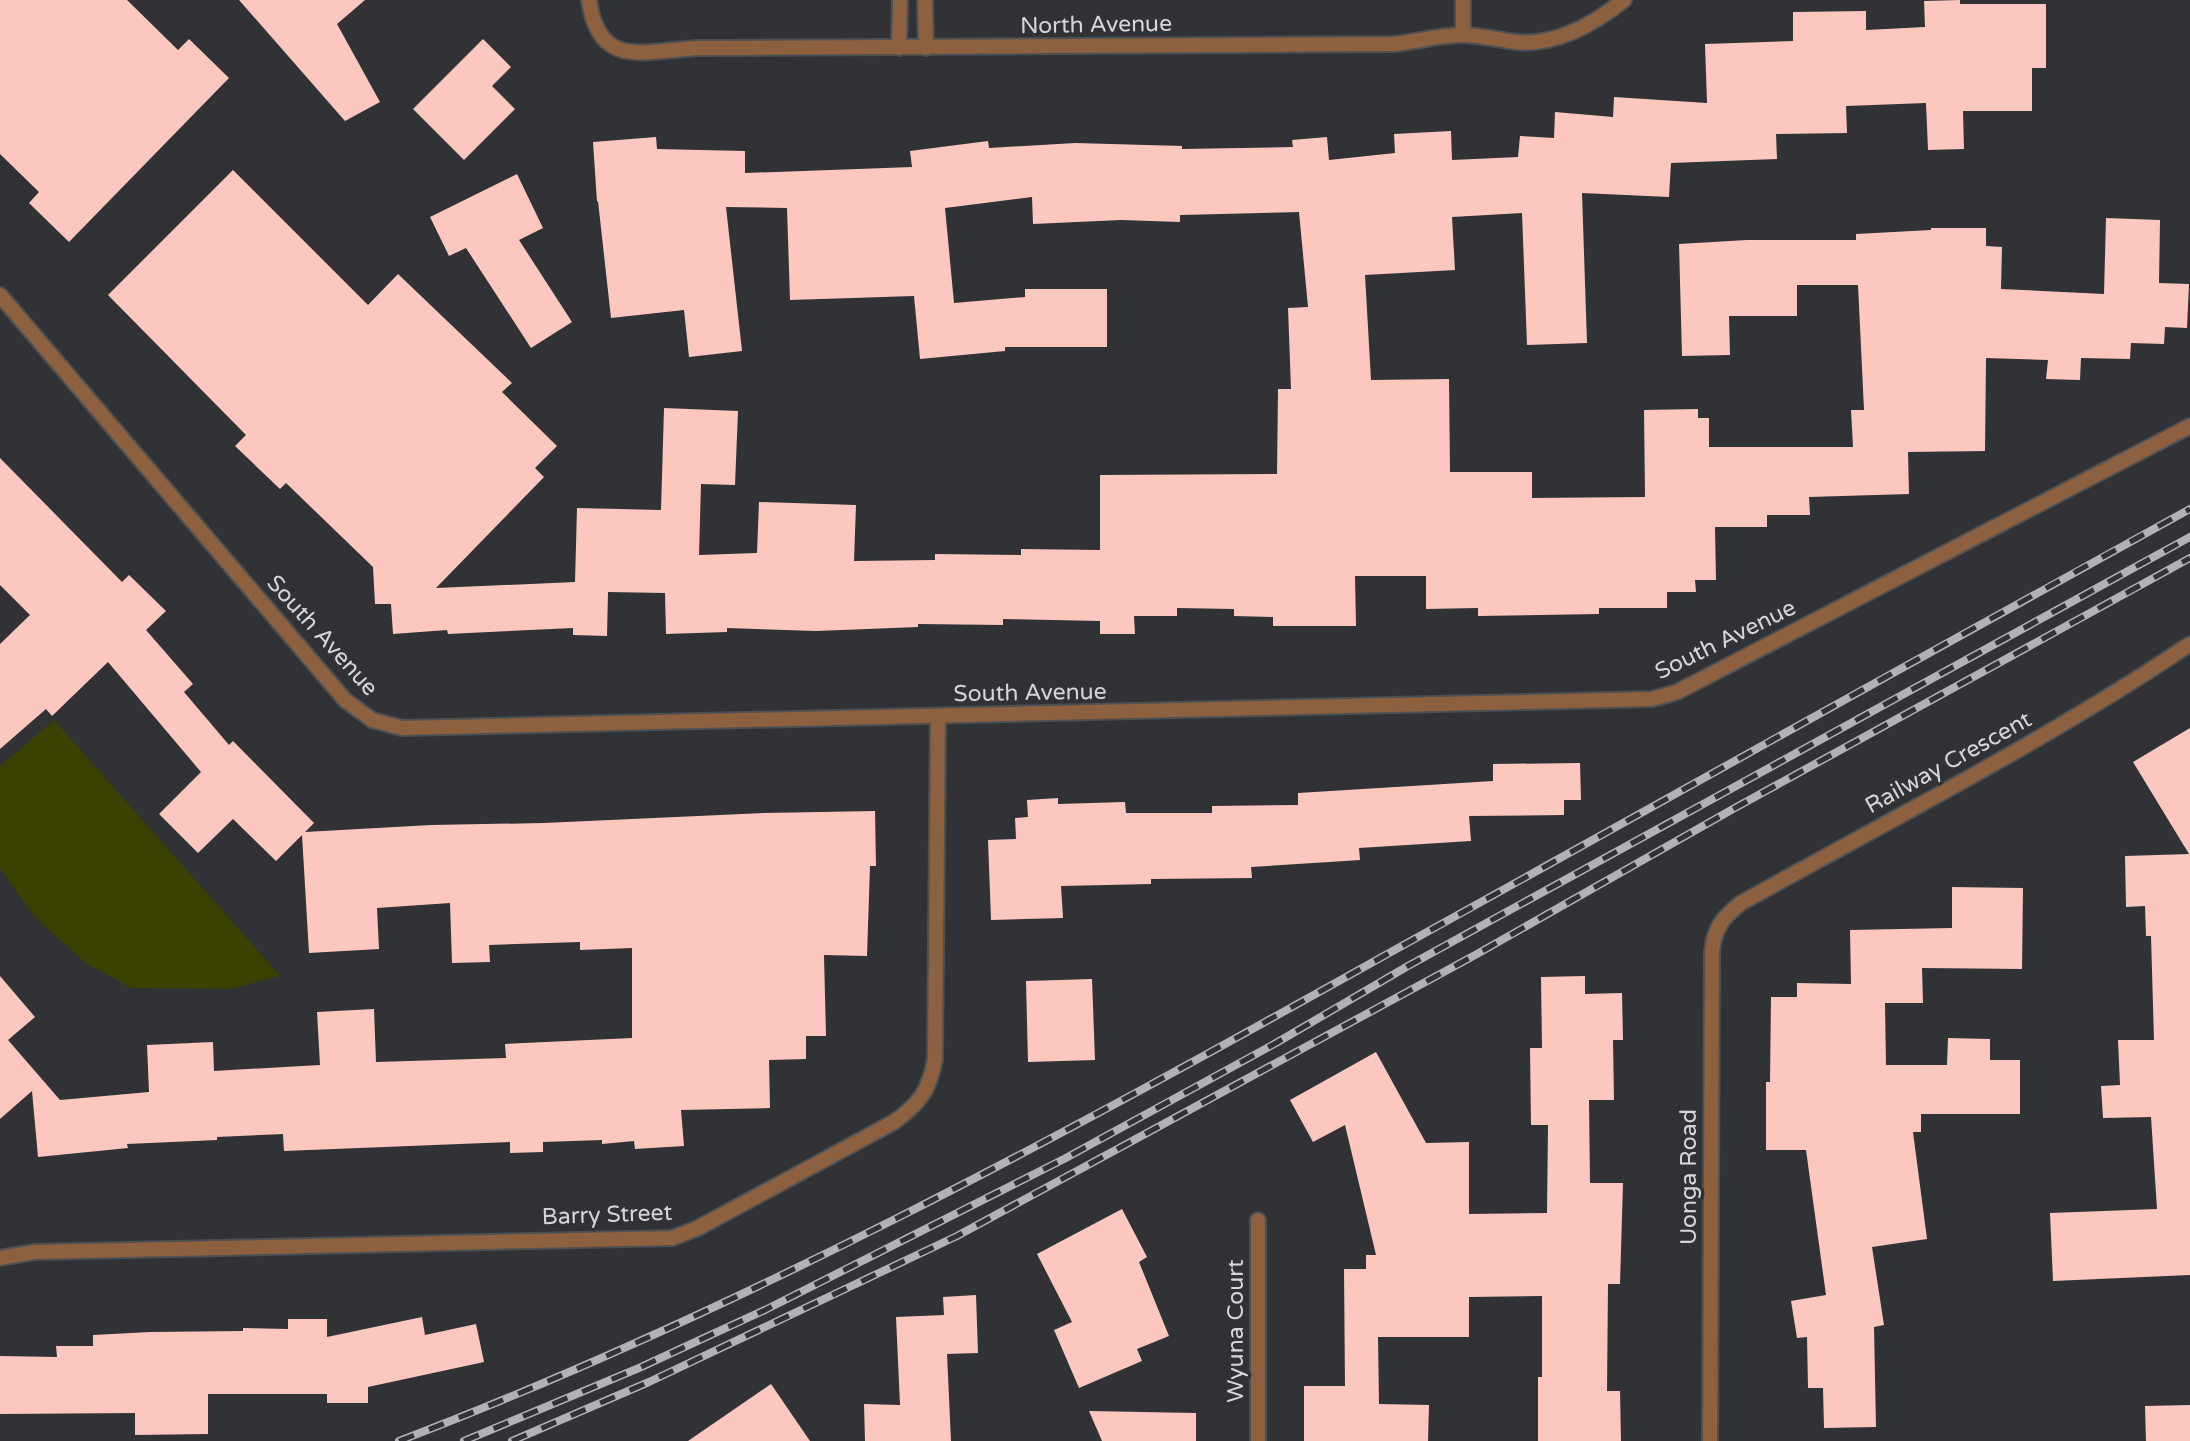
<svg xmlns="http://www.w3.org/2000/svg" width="2190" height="1441" font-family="'Varela Round',sans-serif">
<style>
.green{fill:#3b4100}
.building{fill:#fcc7bf}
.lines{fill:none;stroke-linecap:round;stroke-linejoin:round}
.street-casing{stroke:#4e5052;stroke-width:18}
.street{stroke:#8d6040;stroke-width:14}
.rail-casing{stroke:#b1b2b4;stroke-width:8}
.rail{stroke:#303235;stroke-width:5;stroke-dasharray:16;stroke-linecap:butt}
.labels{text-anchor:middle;stroke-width:7;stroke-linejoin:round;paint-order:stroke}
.street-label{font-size:23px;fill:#d5d6d8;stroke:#303235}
</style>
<rect width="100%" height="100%" fill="#303235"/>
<polygon class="green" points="54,720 280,976 231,989 131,988 84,962 35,917 0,869 0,766"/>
<g class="building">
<polygon points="0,0 127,0 178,50 189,39 229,78 69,242 29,203 39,192 0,154"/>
<polygon points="239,0 365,0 337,24 380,102 345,121"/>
<polygon points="1960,0 1960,4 2046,4 2046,68 2032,68 2032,111 1963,111 1964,149 1928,150 1926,103 1846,106 1847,133 1776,134 1777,159 1671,163 1669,197 1582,193 1587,343 1527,345 1522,213 1452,217 1455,270 1365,275 1371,380 1449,379 1450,472 1532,472 1532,498 1645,497 1644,410 1698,409 1698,418 1709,418 1709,447 1853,447 1851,410 1864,410 1858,285 1797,285 1797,316 1729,316 1730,355 1682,356 1679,244 1747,240 1856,240 1856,234 1931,230 1931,228 1986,228 1986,246 2002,247 2001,289 2104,294 2106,218 2160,220 2159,283 2189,284 2187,328 2165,327 2164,344 2131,343 2130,359 2081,358 2080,380 2046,379 2048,360 1986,358 1985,451 1908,452 1909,494 1809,497 1810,515 1767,515 1767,527 1715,527 1716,580 1695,580 1696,592 1667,592 1667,608 1599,608 1599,614 1478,616 1478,608 1426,609 1426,576 1355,576 1356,626 1273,626 1273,617 1234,616 1234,609 1177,608 1177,616 1134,616 1135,634 1100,634 1100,621 1003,619 1003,625 918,624 918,627 816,631 727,628 727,632 666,634 665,593 608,592 607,636 573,635 573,628 448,634 447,630 393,634 391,604 375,604 373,567 286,483 280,489 235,446 246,435 108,295 233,170 368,305 398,274 512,383 502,392 557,446 535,468 544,477 436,588 575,582 577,508 661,510 664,408 738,411 735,485 701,484 699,555 757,553 759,502 856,505 854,561 935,560 935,554 1021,555 1021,549 1100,550 1100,475 1277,474 1278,389 1291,389 1288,308 1308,307 1299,212 1180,215 1180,222 1121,220 1033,224 1032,197 945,208 954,303 1025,297 1025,289 1107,289 1107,347 1005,347 1005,351 920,359 914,296 790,300 787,208 726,207 742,351 689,357 684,310 611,318 598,201 597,202 593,142 656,137 657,149 745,151 745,173 912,167 910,151 988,141 989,148 1075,143 1182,146 1182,149 1293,147 1292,140 1327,137 1329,160 1395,153 1394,134 1451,131 1452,160 1518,157 1520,136 1554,138 1555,112 1613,117 1614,97 1707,103 1705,44 1793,41 1793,12 1866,11 1866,30 1925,27 1924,1"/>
<polygon points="483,39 511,67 492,86 515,109 464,160 413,109"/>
<polygon points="517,174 543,228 519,240 572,322 531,348 466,248 449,256 430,217"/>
<polygon points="0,458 122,582 129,575 166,611 146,630 193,684 184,692 229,745 233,741 314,823 305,832 431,825 544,823 764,813 875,811 876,866 870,866 867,956 824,955 826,1036 806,1036 806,1059 769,1060 770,1108 681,1110 684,1146 635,1149 634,1141 602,1144 602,1140 543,1142 543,1152 510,1153 510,1142 284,1151 283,1134 217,1137 217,1140 127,1144 128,1148 38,1157 32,1091 0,1119 0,976 35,1017 8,1040 60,1100 149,1092 147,1045 213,1042 214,1071 320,1065 317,1012 374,1009 376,1062 506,1058 505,1044 632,1038 632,948 580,950 580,942 489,945 490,962 452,963 450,903 377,908 379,949 309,953 302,835 276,861 233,819 198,853 159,814 201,772 108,662 52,716 46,709 0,749 0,644 30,615 0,585"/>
<polygon points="2190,728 2190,1275 2053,1281 2050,1213 2157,1209 2151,1117 2103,1118 2101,1086 2120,1085 2118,1040 2154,1040 2151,936 2146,936 2145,906 2126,907 2125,856 2189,854 2133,762"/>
<polygon points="1580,763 1581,800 1564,800 1564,815 1469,816 1471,841 1359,848 1360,860 1251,867 1252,878 1151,879 1151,884 1061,886 1063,918 991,920 988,840 1016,839 1015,818 1028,817 1027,800 1058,798 1058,804 1125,802 1126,813 1212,813 1212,806 1298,805 1298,793 1493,781 1493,764"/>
<polygon points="1952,887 2023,888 2022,969 1922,968 1923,1003 1885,1003 1886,1065 1947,1065 1948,1038 1990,1039 1990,1060 2020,1060 2020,1114 1921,1114 1921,1132 1913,1132 1927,1239 1872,1247 1884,1325 1874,1327 1876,1427 1824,1428 1823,1388 1808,1388 1807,1337 1797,1338 1791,1301 1826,1295 1806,1150 1766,1150 1766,1082 1770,1082 1771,997 1797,997 1797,983 1851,984 1850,930 1952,928"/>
<polygon points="1585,976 1585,994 1622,993 1623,1040 1613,1040 1614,1100 1589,1100 1590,1183 1623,1183 1620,1284 1608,1284 1607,1391 1620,1391 1621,1441 1538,1441 1538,1377 1542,1377 1542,1296 1469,1297 1469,1337 1378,1337 1379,1404 1429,1405 1428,1441 1304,1441 1304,1386 1345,1386 1344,1269 1366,1269 1366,1255 1376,1255 1345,1125 1313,1142 1290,1100 1376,1052 1426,1143 1469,1142 1469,1214 1547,1213 1548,1125 1531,1125 1530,1048 1542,1048 1541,977"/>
<polygon points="1092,979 1095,1060 1028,1062 1026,981"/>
<polygon points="1122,1209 1147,1257 1139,1262 1169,1336 1137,1349 1142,1361 1079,1388 1054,1330 1072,1322 1037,1254"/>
<polygon points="976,1295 978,1353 947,1354 951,1441 865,1441 864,1404 900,1405 896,1317 944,1315 943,1297"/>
<polygon points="422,1317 425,1335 476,1324 484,1362 368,1387 368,1403 327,1403 327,1394 208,1394 208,1434 135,1435 135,1413 0,1414 0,1356 57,1357 56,1346 93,1346 93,1335 150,1332 243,1331 243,1328 288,1329 288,1319 327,1319 327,1337"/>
<polygon points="771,1384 810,1441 688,1441"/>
<polygon points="2190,1405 2190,1441 2146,1441 2145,1406"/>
<polygon points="1089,1411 1196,1413 1196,1441 1102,1441"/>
</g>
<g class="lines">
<defs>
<g id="street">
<path d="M589,0C599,71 646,50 699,48L1393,44C1416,42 1439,35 1462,35C1481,35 1498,40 1516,42C1556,46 1594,24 1624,0"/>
<polyline points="925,0 926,48"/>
<polyline points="1463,0 1463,35"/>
<polyline points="899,48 900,0"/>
<polyline points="0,295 345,700 372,720 402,728 1652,699 1677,692 2190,426"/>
<polyline points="1258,1220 1258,1441"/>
<path d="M0,1258L34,1252L672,1238L698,1228L894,1122C920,1103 929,1091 935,1059L938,717"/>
<path d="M1710,1441L1712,952C1714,928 1723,917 1741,903C1892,819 2047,740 2190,644"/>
</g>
</defs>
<use href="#street" class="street-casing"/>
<use href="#street" class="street"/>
<defs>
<g id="rail">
<path d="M399,1441C741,1311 1063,1135 1382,957C1651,808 1920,657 2190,509"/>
<polyline points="464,1441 639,1368 765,1310 1064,1159 1276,1043 1408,966 2190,537"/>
<polyline points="512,1441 649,1382 957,1236 1477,954 1733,809 2190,558"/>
</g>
</defs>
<use href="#rail" class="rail-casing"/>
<use href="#rail" class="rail"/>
</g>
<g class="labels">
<g class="street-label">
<text transform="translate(1096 24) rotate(-1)" y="8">North Avenue</text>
<text transform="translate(323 635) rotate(48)" y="8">South Avenue</text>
<text transform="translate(1725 639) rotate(-26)" y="8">South Avenue</text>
<text transform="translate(1030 692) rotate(-1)" y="8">South Avenue</text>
<text transform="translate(1948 762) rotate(-29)" y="8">Railway Crescent</text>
<text transform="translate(1688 1177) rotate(-90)" y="8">Uonga Road</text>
<text transform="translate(607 1214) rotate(-2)" y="8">Barry Street</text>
<text transform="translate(1235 1331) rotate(-90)" y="8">Wyuna Court</text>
</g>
</g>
</svg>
